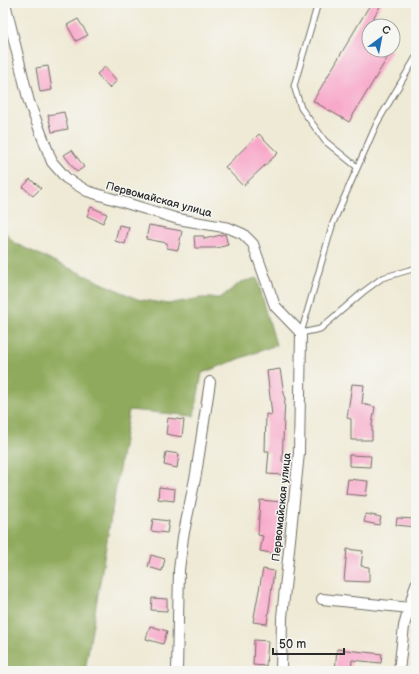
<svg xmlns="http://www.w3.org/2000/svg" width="419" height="674" font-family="'Balsamiq Sans',sans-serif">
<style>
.forest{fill:#8faa5c;stroke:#5d6a44}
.building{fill:#f8a8c9}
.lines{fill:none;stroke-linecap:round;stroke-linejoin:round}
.lane-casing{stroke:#706e66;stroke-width:7}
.street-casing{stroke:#706e66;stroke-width:12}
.lane{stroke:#fff;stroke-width:5}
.street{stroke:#fff;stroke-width:10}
.labels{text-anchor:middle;stroke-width:3;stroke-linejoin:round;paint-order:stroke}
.street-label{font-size:11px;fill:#2b2b2b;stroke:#f6f6f2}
</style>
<rect width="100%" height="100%" fill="#f6f6f2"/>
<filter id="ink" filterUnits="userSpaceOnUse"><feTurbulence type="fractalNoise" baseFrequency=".025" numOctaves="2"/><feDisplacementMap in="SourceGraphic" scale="8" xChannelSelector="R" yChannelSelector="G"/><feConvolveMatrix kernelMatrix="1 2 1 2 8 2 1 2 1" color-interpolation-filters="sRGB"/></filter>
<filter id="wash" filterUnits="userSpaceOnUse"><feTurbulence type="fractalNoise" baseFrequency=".012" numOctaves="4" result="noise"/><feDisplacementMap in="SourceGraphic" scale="16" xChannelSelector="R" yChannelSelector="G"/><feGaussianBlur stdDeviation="0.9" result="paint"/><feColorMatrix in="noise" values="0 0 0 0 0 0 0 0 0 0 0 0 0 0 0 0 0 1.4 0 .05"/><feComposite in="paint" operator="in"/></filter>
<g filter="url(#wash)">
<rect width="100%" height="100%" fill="#efead5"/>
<polygon class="forest" points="3,229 14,243 137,299 168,304 200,298 220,298 241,282 257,278 276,345 202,373 194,416 129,410 85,671 3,671"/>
<g id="blocks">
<g class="building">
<polygon points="371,3 382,3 372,20 381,26 369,26 369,50 392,50 349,122 313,101"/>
<polygon points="78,19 88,35 76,41 67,25"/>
<polygon points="48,66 52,90 40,92 36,68"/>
<polygon points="105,67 117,81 109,88 97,74"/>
<polygon points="64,112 68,129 52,132 48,115"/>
<polygon points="259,134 278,153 243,186 225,167"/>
<polygon points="72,150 84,167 77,172 64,155"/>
<polygon points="30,179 41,188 33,196 23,187"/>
<polygon points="91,207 107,214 103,223 87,216"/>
<polygon points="119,225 129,227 125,244 115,241"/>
<polygon points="149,225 182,231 178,250 167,248 167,243 146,239"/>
<polygon points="225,234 228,245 217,248 195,248 194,236 204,236 204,239"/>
<polygon points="280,369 285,399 282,461 286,461 284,475 267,474 269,451 265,451 266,414 272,415 267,371"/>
<polygon points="352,384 364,385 362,404 375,407 372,425 372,440 351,440 351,419 347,418"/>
<polygon points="168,418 184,420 182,437 166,434"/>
<polygon points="166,452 179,454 177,468 164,465"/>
<polygon points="349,455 371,456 370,467 349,466"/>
<polygon points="348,479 368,481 366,496 346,494"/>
<polygon points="159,487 175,489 174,501 158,499"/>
<polygon points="260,500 282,502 280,522 283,522 282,537 279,537 276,554 260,551 263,536 258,535"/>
<polygon points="366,514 381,517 379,525 364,522"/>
<polygon points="397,518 416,519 416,527 396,525"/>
<polygon points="153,519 169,521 167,533 151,531"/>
<polygon points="347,549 363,551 361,566 369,567 369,582 344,581"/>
<polygon points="151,555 165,559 162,571 148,567"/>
<polygon points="263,569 274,571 267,624 253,622"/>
<polygon points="152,598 167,599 167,611 151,610"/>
<polygon points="150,626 167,631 163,644 146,639"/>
<polygon points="254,640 268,641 266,666 253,665"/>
<polygon points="337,649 382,654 381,663 352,660 351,671 335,671"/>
</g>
</g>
</g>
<g filter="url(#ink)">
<use href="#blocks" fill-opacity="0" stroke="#706e66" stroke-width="1"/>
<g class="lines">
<defs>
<g id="lane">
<polyline points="318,3 294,86 301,108 325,141 357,167"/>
<polyline points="416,57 377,123 333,223 301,333 320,329 363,292 382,278 416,268"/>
</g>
<g id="street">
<polyline points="5,3 29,102 52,162 66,178 87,191 178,219 229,228 243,234 253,244 275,306 301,333 299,453 282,617 281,671"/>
<polyline points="322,599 410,608"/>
<polyline points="177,671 179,570 183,537 196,474 210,382"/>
<polyline points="399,671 404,626 416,584"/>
</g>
</defs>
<use href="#lane" class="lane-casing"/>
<use href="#street" class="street-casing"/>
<use href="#lane" class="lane"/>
<use href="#street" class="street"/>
</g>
</g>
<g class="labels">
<g class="street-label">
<text transform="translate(159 199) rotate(15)" y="4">Первомайская улица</text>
<text transform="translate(281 507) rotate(-84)" y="4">Первомайская улица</text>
</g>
</g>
<rect width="419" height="674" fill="none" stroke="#f6f6f2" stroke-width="16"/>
<g transform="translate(381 38) rotate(32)"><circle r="19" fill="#f6f6f2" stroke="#a5a5a2"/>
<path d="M0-3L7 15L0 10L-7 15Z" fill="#1f6fb2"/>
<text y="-6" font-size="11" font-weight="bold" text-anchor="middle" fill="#2b2b2b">С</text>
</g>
<path d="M273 648v6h71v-6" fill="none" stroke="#2b2b2b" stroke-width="2"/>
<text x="279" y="648" font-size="12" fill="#2b2b2b" stroke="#f6f6f2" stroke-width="3" paint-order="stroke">50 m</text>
</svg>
